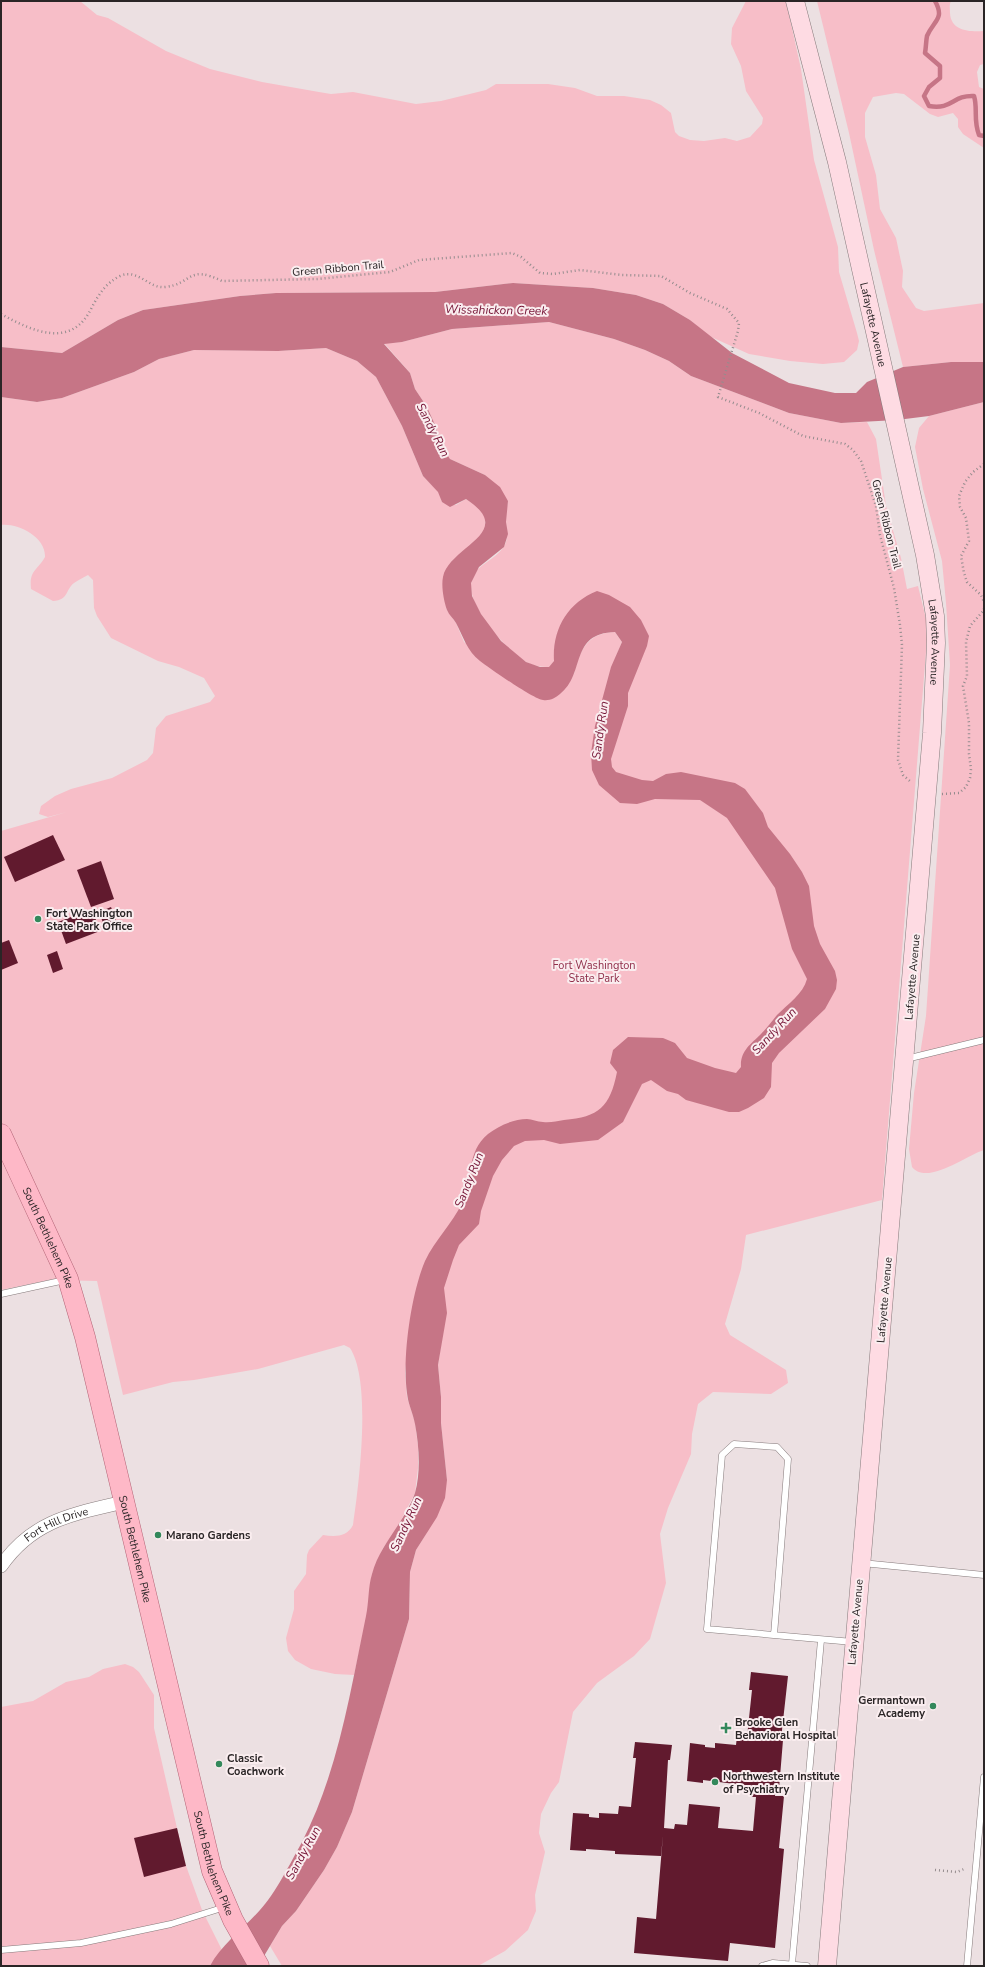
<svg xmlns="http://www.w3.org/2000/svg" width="985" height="1967" font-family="'Nunito Sans',sans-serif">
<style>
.green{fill:#f7bec8}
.water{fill:#c67586}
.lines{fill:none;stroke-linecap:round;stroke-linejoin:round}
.stream{stroke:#c67586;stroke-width:4.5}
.building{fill:#611a2e}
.lane-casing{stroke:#857a7b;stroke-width:7}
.street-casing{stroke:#857a7b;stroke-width:14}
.secondary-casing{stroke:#857a7b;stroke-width:19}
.primary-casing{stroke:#b36577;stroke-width:21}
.path{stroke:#958c8e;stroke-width:2.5;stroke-dasharray:1 3;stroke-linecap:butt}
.lane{stroke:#fff;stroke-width:6}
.street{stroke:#fff;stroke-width:13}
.secondary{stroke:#fedbe3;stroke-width:18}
.primary{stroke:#feb8c7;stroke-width:20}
.poi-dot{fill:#33885b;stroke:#faedef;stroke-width:1.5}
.labels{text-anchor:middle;stroke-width:4;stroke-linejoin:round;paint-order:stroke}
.street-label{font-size:11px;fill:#2a2526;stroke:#faedef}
.poi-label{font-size:11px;font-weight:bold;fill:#2a2526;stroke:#faedef;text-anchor:start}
.park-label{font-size:11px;fill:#912f4b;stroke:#faedef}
.water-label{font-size:12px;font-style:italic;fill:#741133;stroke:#faedef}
</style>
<rect width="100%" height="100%" fill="#ece0e2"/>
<g class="green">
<polygon points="1,1 80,1 97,15 108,18 166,51 210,69 262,82 319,92 331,94 353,92 416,104 441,101 486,90 496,84 548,84 575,88 597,96 624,96 650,100 661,105 671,113 675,132 679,136 690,140 704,141 725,138 737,141 750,137 762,124 763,118 746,91 741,66 731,44 732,28 746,1 786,1 801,69 814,160 838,247 839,272 857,333 859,341 857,350 844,362 823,364 790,361 749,354 709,336 690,320 663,304 636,295 593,288 513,283 435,292 276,293 240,296 143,310 118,320 62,353 1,347"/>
<path d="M817,1H951C949,5 950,9 950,13C951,31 969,32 984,31V64L980,65L977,72L979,87L984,89V148L963,134L958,127V119L953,113L938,117L930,114L904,94L896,93L873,97L865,113V137L876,175L880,209L896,238L903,271L902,287L916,308L924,311L984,303V362H951L903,367L874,250L849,133Z"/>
<path d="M549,322L614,339L645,350L669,361L691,376L789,413L841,423L867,422L876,439L886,506L901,558L907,589L918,586L928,627L882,1200L746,1235L741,1269L725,1324L730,1335L786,1370L788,1383L771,1394L713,1392L698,1404L692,1434L691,1454L668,1508L660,1534L666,1583L650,1639L634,1656L597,1683L573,1712L559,1782L551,1793L541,1814L539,1833L545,1852L535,1895L536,1911L528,1930L505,1951L478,1966H282L270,1946L282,1926L296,1911L324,1870L337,1847L352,1812L409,1619L410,1572L416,1550L426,1534L447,1480L441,1423V1397L438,1365L446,1311L407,1353L405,1373L407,1397L415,1422L418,1446V1468L415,1493L396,1530L383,1548L372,1574L369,1606L354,1675L335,1674L311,1669L295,1660L288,1651L286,1638L294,1609V1591L306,1574L307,1555L309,1550L323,1535C335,1537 347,1537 353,1525C359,1484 372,1382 350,1348L344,1345L258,1369L194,1380L173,1382L123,1395L97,1281L50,1280L1,1290V831L67,812L48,817L39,814L41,806L55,796L71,789L112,778L147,760L153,753L156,728L166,716L210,702L215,696L204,678L179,667L158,661L111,638L97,616L94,608L93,580L88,575C83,578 78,580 74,583C65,590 69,600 53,601L31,589C29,570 37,571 45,557C46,537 18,523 1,525V397L37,402L62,398L134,372L159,359L194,350L278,351L326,348L357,361L376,377L402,426L423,476L439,492L442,502L456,505L466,499L477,506L485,516V528L479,538L452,561L443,591L447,610L456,623L464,642L521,688L574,674C580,650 587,633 615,632L622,642L613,664L641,620L554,648V661L550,667C541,667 533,666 526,662C506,649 469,609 471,584C472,565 497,560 504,546C509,538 506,531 506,522C505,515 507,508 508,501L485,475L450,459L442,447L436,427L427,407L415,389L410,373L384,343L402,342L452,329Z"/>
<path d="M984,402V1150C967,1155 927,1186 912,1167L909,1149L914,1093L926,1016L950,665L946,603L942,561L923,489L915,447L919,428L929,416Z"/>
<polygon points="125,1664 133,1667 139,1672 154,1695 154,1728 185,1863 202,1910 230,1966 1,1966 1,1707 33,1701 66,1682 89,1677 103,1669"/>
</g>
<path class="water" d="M513,283L593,288L636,295L663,304L690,320L732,353L789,383L835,393H856L867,382L903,367L951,362H984V402L929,416L897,420L841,423L789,413L691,376L669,361L645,350L614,339L549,322L452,329L402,342L384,344L410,373L415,389L427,407L436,427L442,447L450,459L485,475L500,487L508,501L506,522L508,534L504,547L479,567L471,583L472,596L481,614L501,641L526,662L540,667H549L554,661C552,630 567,603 597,591L609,595L630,607L641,620L649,636L647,646L628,693V706L611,759L612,767L616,772L642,780L653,781L666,774L681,772L735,783L745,789L763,813L768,827L790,854L802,872L809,886L814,926L820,944L835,971L837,980L836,989L825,1009L779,1053L772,1063L771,1087L764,1098L748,1108L739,1112H729L686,1100L678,1094L667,1091L651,1080L642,1084L623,1122L598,1140L560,1144L544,1140L525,1141L514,1146L502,1160L493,1176L481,1211L479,1224L459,1245L453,1260L444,1288L447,1313L438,1365L441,1397V1423L447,1480L445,1498L437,1517L416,1550L410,1572L409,1619L352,1812L337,1847L324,1870L296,1911L282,1926L258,1966H210C221,1945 244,1928 260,1910C275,1894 291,1862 302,1842C338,1772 350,1693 366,1616C369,1602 368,1587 372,1574C380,1544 405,1522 415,1493C421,1472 419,1445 415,1424C413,1413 408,1404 407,1393C402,1358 411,1294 425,1261C435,1240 452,1224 462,1203C473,1179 466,1152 488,1134C498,1126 514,1119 527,1119C532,1119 537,1122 543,1122C550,1123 557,1121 564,1120C599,1117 610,1107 617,1072L610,1063L613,1050L628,1037L663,1038L675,1043L687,1058L715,1068L736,1073L741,1067C740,1051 751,1044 761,1034C767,1028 772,1021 777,1015C788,1004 803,994 807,979L792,949L775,888L727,818L700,800L655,799L637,804L620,803L599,785L592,770L591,753L595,726L611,667L622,642L615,632C569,633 586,674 560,694C555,698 550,701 543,700C535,700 489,668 480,661C467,651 463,636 456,623C453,618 449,615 447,610C444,602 441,586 443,577C449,546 518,533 466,499L450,507L442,502L438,492L423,476L402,426L376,377L357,361L326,348L278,351L194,350L159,359L134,372L62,398L37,402L1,397V347L62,353L118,320L143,310L240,296L276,293L435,292Z"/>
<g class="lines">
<path class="stream" d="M935,1C945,19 934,20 927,36C926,41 926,48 925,53L940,66V78L929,87L924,96L929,106C953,110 952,95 974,96C978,109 973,119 979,135L984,136"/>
</g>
<g class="building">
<polygon points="53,835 65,860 15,882 4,857"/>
<polygon points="101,861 114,899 91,907 77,870"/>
<polygon points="111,907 117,923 105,928 99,912"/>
<polygon points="92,909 100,931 66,944 58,922"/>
<polygon points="9,940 18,963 1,970 1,943"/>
<polygon points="57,951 63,969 53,973 47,955"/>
<polygon points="751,1672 788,1676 781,1739 762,1738 783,1740 779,1789 776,1788 775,1796 784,1796 779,1848 784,1849 775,1948 730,1943 728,1961 634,1953 637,1917 656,1919 663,1835 661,1856 615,1854 615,1851 586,1849 586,1851 570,1850 573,1813 589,1814 589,1817 599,1818 599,1813 618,1814 619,1806 631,1807 636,1758 633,1758 635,1742 672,1745 670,1760 668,1760 664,1828 674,1829 675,1824 687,1825 689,1804 720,1807 718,1828 753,1831 756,1797 750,1797 751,1786 703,1780 703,1783 687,1781 690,1743 705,1745 705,1747 715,1748 715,1743 736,1745 737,1736 747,1737 752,1690 749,1690"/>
<polygon points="177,1828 186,1866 144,1877 134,1838"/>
</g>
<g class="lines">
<defs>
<g id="lane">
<polyline points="906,1059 984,1040"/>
<polyline points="1,1294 65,1280"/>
<polyline points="862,1563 984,1575"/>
<polyline points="774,1635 788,1459 777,1447 734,1444 722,1455 707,1629 853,1642"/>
<polyline points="1,1950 81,1943 171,1924 225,1907"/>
<polyline points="792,1964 821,1640"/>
<polyline points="762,1966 773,1963 807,1966"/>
<polyline points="967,1966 984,1777"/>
</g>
<g id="street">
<path id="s1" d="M1,1566C33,1520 73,1514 124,1502"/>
</g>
<g id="secondary">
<path id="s2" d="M795,1L837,162L925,555L935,616L936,643L932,733L827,1966"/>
</g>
<g id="primary">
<path id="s3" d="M1,1134L68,1279L85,1337L212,1871L233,1920L259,1966"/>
</g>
</defs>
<use href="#lane" class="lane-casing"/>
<use href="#street" class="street-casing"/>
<use href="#secondary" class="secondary-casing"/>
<use href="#primary" class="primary-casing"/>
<g class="path">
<path d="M1,314C32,331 72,350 92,307C99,294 106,283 120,276C138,268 149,289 165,287C193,284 187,264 222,281L317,279L390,272L419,260L512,253L521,257L540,273L553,274L580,270L622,275L661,276L690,293L727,309L739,323L738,331L718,397L759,413L803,436L845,444L853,450L861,461L876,506L880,535L894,588L900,625L902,645L898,760L903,775L911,782"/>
<polyline points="984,464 973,472 965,482 959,496 960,507 966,518 969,541 961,556 964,573 967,582 981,595 984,602"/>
<polyline points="942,794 959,793 966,787 970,778 971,769 969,754 969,723 963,686 967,676 966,642 970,626 984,610 984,607"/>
<polyline points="935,1870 957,1872 964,1869"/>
</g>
<use href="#lane" class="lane"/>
<use href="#street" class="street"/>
<use href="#secondary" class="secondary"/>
<use href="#primary" class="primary"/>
</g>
<g class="poi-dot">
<circle cx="38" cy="919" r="4"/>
<circle cx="158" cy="1535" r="4"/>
<circle cx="933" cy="1706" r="4"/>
<path d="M724 1722h4v4h4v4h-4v4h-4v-4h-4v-4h4z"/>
<circle cx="219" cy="1764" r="4"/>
<circle cx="715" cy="1782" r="4"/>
</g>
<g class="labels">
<g class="street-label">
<text transform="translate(338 268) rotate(-5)" y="4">Green Ribbon Trail</text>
<text dy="4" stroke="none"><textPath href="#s2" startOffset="333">Lafayette Avenue</textPath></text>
<text transform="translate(887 524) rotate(76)" y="4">Green Ribbon Trail</text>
<text dy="4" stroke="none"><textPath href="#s2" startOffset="657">Lafayette Avenue</textPath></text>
<text transform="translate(912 977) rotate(-85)" y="4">Lafayette Avenue</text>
<text dy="4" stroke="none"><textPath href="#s3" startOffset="114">South Bethlehem Pike</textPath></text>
<text transform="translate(884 1300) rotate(-85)" y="4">Lafayette Avenue</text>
<text dy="4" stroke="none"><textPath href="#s1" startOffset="71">Fort Hill Drive</textPath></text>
<text dy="4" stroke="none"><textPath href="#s3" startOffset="438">South Bethlehem Pike</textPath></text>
<text transform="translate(855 1622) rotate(-85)" y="4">Lafayette Avenue</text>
<text dy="4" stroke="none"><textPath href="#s3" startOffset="762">South Bethlehem Pike</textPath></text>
</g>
<g class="poi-label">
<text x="46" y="917">Fort Washington<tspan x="46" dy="13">State Park Office</tspan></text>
<text x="166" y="1539">Marano Gardens</text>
<text x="925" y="1704" text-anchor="end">Germantown<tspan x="925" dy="13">Academy</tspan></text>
<text x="735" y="1726">Brooke Glen<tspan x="735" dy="13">Behavioral Hospital</tspan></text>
<text x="227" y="1762">Classic<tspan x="227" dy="13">Coachwork</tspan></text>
<text x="723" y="1780">Northwestern Institute<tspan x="723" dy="13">of Psychiatry</tspan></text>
</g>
<g class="park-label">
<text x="594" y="969">Fort Washington<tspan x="594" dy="13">State Park</tspan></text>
</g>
<g class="water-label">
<text transform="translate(496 310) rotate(1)" y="4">Wissahickon Creek</text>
<text transform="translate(433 430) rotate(63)" y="4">Sandy Run</text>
<text transform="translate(600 730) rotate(-82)" y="4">Sandy Run</text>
<text transform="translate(774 1031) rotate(-47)" y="4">Sandy Run</text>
<text transform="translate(469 1180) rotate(-68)" y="4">Sandy Run</text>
<text transform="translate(406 1524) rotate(-65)" y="4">Sandy Run</text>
<text transform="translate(303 1853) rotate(-61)" y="4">Sandy Run</text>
</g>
</g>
<rect width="985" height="1967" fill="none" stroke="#2a2526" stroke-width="4"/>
</svg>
